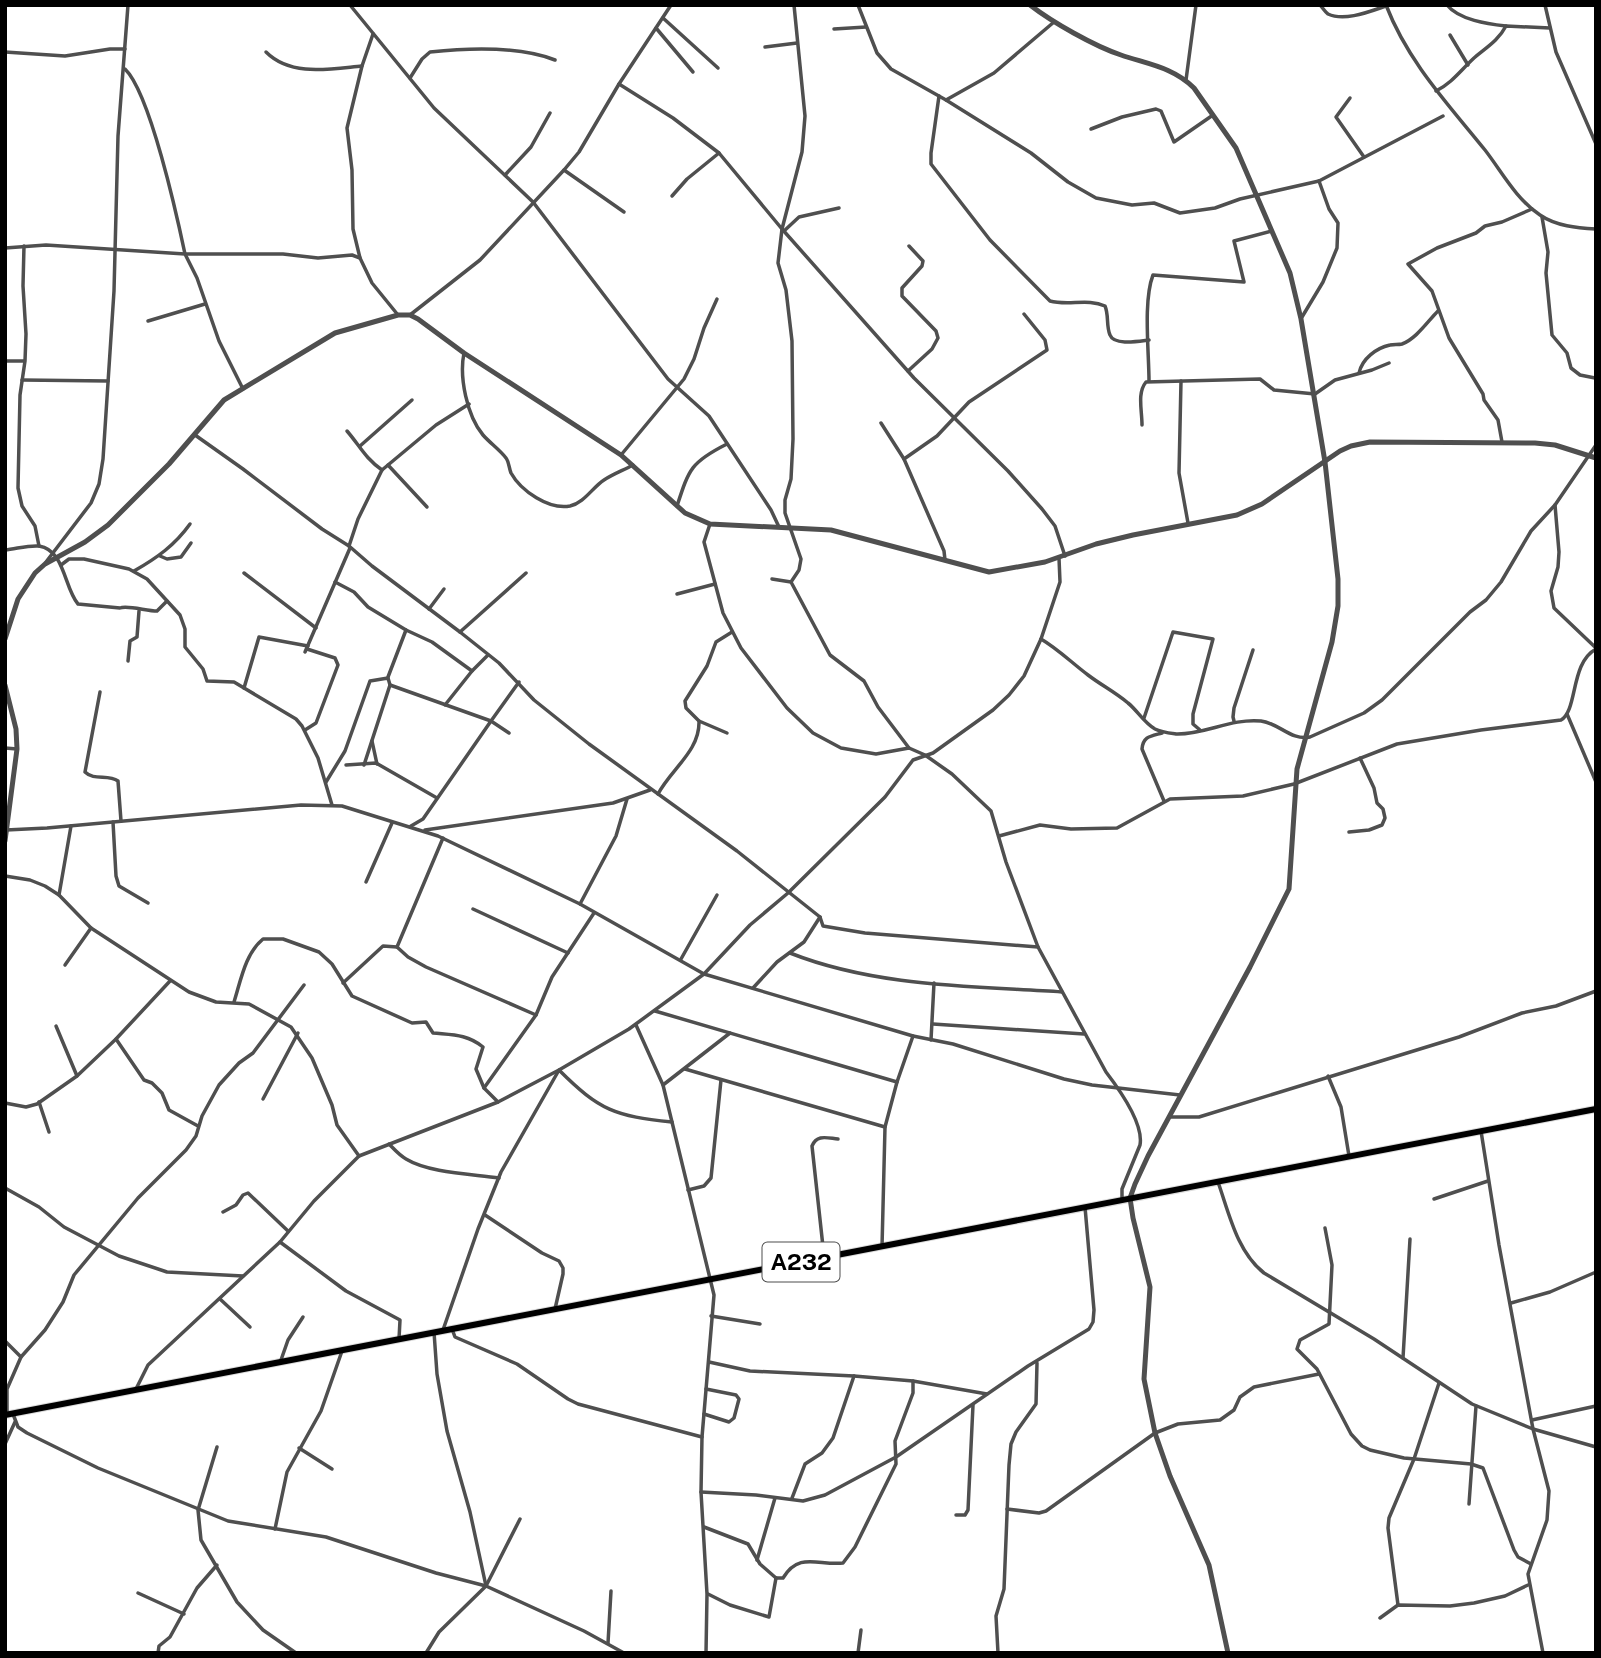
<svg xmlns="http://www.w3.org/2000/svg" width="1601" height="1658" font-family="'Public Sans',sans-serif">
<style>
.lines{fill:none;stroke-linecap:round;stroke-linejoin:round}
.primary-casing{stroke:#dbdbdb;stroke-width:8}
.minor{stroke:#4f4f4f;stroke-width:3.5}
.tertiary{stroke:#4f4f4f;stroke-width:5}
.primary{stroke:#000;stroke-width:6}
.labels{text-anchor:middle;stroke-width:5;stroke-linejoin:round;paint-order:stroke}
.shield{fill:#fff;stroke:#4c4c4c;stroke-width:2}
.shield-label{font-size:23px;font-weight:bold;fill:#000}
</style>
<rect width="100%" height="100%" fill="#fff"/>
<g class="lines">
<defs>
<polyline id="primary" points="5,1415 1596,1109"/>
</defs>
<use href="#primary" class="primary-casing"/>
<g class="minor">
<polyline points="350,5 434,108 533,202 668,379 709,416 771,510 779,527"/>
<polyline points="858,5 877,53 891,69 946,100 1031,153 1068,182 1096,198 1132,205 1154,203 1180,213 1215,208 1240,199 1319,181 1443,116"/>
<path d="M1320,5C1323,8 1325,12 1328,14C1345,22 1371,11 1386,6"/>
<path d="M1386,5C1408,62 1448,104 1485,150C1502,172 1516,199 1540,215C1556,226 1577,228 1596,229"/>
<path d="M1447,5C1459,20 1488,24 1506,26"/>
<polyline points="1545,5 1556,52 1596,144"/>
<polyline points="663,18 718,68"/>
<polyline points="656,28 693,72"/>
<polyline points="834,29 866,27"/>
<polyline points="373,34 362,66 347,128 352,170 353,229 360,258 372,283 398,315"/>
<polyline points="1450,35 1468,65"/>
<polyline points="765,47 797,43"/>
<polyline points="5,52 65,56 110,49 125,49"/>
<path d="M266,52C291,77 330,69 362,66"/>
<path d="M125,69C150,93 177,216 185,254H283L318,258L352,255L360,258"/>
<path d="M410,78L422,59L430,52C468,48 519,46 555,60"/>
<polyline points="1186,80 1196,5"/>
<polyline points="619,84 673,118 719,153 782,229 914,378 1008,471 1042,509 1055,526 1065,556"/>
<path d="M1436,91C1452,83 1461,70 1474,58C1487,47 1498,41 1506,26L1550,28"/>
<path d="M939,96L931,153V164L990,240L1050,301C1068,306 1088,298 1105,306C1109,315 1106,326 1110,335C1114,346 1140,341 1149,340"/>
<polyline points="1350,98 1336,117 1364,157"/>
<polyline points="946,100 994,73 1054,22"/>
<polyline points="1091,129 1122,117 1156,109 1161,111 1174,142 1213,115"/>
<polyline points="564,170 624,212"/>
<polyline points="505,175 531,147 550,113"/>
<polyline points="672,196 687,179 719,153"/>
<polyline points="1542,217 1548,252 1546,273 1552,335 1567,353 1571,368 1580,375 1595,378"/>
<polyline points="784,231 799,217 839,208"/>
<polyline points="24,246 23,286 26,334 25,361 20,395 18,488 22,506 35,526 39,546"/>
<polyline points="5,248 46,245 185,254 197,278 219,341 243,389"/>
<polyline points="410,315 480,260 564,170 579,152 619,84 671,5"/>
<polyline points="1302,317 1323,282 1337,248 1338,223 1329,209 1319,181"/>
<polyline points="148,321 205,304"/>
<path d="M464,353C459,377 467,416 483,435C490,443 500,450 506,458C509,462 509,468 511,473C521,491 549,510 570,506C584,503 593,487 604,480C613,474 624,470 633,465"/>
<polyline points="5,361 24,361"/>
<polyline points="908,371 932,349 938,338 936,331 902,296 902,288 922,266 923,261 909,246"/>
<path d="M1359,373C1362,359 1376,348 1390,345C1394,344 1398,345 1402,344C1416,339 1428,321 1438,311"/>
<polyline points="1596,378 1596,417"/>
<polyline points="22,380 108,381"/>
<path d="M1149,381C1149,352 1143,301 1153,275L1244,282L1234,241L1272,231"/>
<polyline points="1181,381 1179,473 1188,523"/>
<polyline points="881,423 904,459 944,551 945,560"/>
<path d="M1142,425C1142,410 1137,393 1146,382L1260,379L1274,390L1315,394L1335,380L1372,370L1389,363"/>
<path d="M347,431C360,446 365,458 382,470"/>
<polyline points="195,435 243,469 322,529 349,546 372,566 460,632 499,663 534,700 589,744 737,851 820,917 823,926 865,933 1038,947"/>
<polyline points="1502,442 1498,420 1484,400 1483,394 1449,338 1432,291 1408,264 1437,248 1476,233 1485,226 1502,222 1532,209"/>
<polyline points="360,446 412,400"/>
<polyline points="621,455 684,379 694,359 704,328 717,299"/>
<polyline points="904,459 937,436 969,402 1047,350 1045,340 1024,314"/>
<polyline points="388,465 427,507"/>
<polyline points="1555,505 1559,552 1558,567 1551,591 1554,608 1596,648"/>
<path d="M677,506C689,469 691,462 727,444"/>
<path d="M710,524L704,542L723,613L741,648L787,708L813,733L841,748L876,754L909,748L925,755L952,774L991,811L1006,862L1038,947L1106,1072C1119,1089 1144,1123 1140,1145L1122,1189V1200"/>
<polyline points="349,546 358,519 382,470 436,425 469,404"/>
<path d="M5,550C16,549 28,545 39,546C65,550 64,588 78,604L120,608C127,605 147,611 157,611L167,601"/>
<polyline points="160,556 167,559 181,557 191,543"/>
<polyline points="46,562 91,503 99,484 103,459 114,291 118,136 128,5"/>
<polyline points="61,565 69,559 84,559 129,569 147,579 180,615 185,629 185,647 203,669 207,681 234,682 296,719 302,726 318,758 332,805"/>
<path d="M134,571C157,558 175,545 190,524"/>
<polyline points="244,573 316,628"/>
<polyline points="772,579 791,582 830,655 864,681 878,707 909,748"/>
<polyline points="335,582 354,592 368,607 406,630 432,642 472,671"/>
<polyline points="791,582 799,570 801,559 785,513 785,500 791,479 793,439 792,341 786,290 778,263 782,229 802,152 805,116 794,5"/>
<polyline points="677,594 715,584"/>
<polyline points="429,609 444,589"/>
<polyline points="460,632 526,573"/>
<path d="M1041,639C1058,649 1072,663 1088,675C1101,685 1115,692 1128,703C1137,710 1144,723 1155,729C1161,732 1169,733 1176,734C1204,735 1231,718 1261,721C1279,723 1291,741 1310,737L1364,713L1382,700L1470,612L1486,600L1501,582L1531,531L1555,505L1596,445"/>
<polyline points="305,652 350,548"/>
<polyline points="128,661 130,641 137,637 139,611"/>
<polyline points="388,677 406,630"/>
<polyline points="390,685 491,721 423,819 411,826"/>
<polyline points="244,688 259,637 308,646"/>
<path d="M100,692L85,772C94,781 108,774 118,781L121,821"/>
<polyline points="445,705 472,671 488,655"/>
<polyline points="1567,714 1596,782"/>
<polyline points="1144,718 1173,632 1213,639 1193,714 1193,724 1200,730"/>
<polyline points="699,721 727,733"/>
<polyline points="1234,721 1233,717 1234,708 1253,650"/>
<polyline points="305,730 316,723 338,665 335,658 307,649"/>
<polyline points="509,733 491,721 519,682"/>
<path d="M1162,733C1151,736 1143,736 1142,749L1164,801"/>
<polyline points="372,741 377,764"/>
<polyline points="5,748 17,749"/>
<polyline points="346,765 376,763 437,798"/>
<polyline points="326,782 345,751 370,681 388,678 390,685 364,765"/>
<path d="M658,794C671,769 700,751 699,721L686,708L685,701L707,666L716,642L732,632"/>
<polyline points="113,822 116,876 119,886 148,903"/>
<polyline points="6,830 47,828 301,805 342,806 438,836 580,904 704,974 913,1036 953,1044 1064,1079 1092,1085 1180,1095"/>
<polyline points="425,830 613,803 650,790"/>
<polyline points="1349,832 1369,830 1382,825 1385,818 1383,809 1377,803 1374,788 1360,758"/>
<path d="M999,836L1040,825L1071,829L1117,828L1170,799L1243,796L1294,784L1397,744L1481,730L1561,720C1578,710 1570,663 1596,649"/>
<polyline points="443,838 397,947 408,957 426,967 536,1015"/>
<polyline points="5,876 30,880 45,886 59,895 91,928 189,992 216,1002 249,1004 291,1027 312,1058 332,1105 337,1125 359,1156"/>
<polyline points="366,882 392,823"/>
<polyline points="59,895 71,826"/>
<polyline points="580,904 616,836 627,799"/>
<polyline points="473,909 568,953"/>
<path d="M790,953C876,987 972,986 1062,992"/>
<polyline points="681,959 717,895"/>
<polyline points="65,965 91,928"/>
<polyline points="343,983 383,946 397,947"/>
<polyline points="753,988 777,962 804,942 820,917"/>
<path d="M234,1002C241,980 245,954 263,939H283L319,952L332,964L352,996L412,1023L426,1022L433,1033C452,1035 467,1034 483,1047L476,1069L484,1088L498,1102"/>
<polyline points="655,1011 897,1082"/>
<polyline points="933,1024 1084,1034"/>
<polyline points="636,1025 663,1085 714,1295 702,1437 701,1492 707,1594 706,1653"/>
<polyline points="56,1026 77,1076"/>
<polyline points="116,1039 144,1080 152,1083 162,1093 169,1110 198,1126"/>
<polyline points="931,1040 934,983"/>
<polyline points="685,1069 885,1127"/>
<polyline points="1328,1076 1341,1107 1349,1156"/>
<polyline points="663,1085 730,1033"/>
<polyline points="484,1088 536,1015 552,977 594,913"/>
<polyline points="263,1099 298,1033"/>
<polyline points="39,1102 49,1132"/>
<polyline points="5,1103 26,1107 37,1104 77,1076 116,1039 170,981"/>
<polyline points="1169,1117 1199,1117 1459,1037 1522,1013 1556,1006 1596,991"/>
<polyline points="1481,1131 1499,1245 1533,1429 1549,1491 1547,1520 1528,1574 1543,1653"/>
<path d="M389,1144C394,1149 399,1155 406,1159C429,1173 472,1174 499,1178"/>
<path d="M1218,1182C1229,1213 1237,1252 1264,1273L1374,1339L1472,1404L1533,1429L1596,1447"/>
<polyline points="5,1188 39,1207 64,1227 119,1256 167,1272 243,1276"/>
<polyline points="688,1190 704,1186 711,1178 721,1080"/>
<polyline points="1434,1199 1488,1181"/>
<polyline points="223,1212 236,1205 243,1195 248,1193 288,1231"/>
<polyline points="485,1215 542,1253 559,1261 563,1268 563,1274 555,1309"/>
<polyline points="1325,1228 1332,1265 1329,1324 1300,1340 1297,1349 1317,1369 1351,1434 1362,1446 1370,1450 1404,1458 1471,1464 1483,1468 1514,1550 1518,1557 1531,1564"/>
<polyline points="280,1242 346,1291 400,1320 399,1339"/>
<polyline points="882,1247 885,1127 897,1082 913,1036"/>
<path d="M824,1256L812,1146C817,1134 827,1138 838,1139"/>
<polyline points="220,1299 250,1327"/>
<polyline points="1511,1303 1550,1292 1596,1272"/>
<polyline points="711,1316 760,1324"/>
<polyline points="452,1329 455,1337 517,1364 568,1399 578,1404 702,1437"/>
<path d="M443,1330L478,1229L501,1172L559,1070C600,1111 615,1116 672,1122"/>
<polyline points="434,1332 437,1374 447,1431 470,1512 486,1586"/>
<polyline points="5,1341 21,1357"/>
<polyline points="1403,1358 1410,1239"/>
<polyline points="281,1360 288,1340 303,1317"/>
<polyline points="709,1362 750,1371 854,1376 913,1381 987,1394"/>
<polyline points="136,1389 148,1365 280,1242 314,1201 359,1156 498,1102 559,1070 629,1029 704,974 750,925 788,893 885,797 913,760 933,753 993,710 1009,695 1024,676 1041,639 1060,582 1059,558"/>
<polyline points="13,1414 18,1427 27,1433 98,1468 228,1521 326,1537 436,1573 486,1586 584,1631 624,1653"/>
<polyline points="704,1414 729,1422 734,1418 739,1399 736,1395 706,1389"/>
<polyline points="7,1415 7,1389 21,1357 45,1330 63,1302 74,1275 138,1198 186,1150 196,1136 202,1116 219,1085 239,1063 253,1053 304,985"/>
<polyline points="1532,1420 1596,1406"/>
<polyline points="5,1444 15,1422"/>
<polyline points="217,1447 198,1510 201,1540 237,1602 263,1630 296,1653"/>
<polyline points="299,1448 332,1469"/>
<polyline points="701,1492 756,1495 803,1501 825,1495 896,1457 1028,1366 1089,1329 1093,1322 1094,1310 1085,1207"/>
<polyline points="792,1498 805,1464 822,1453 833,1438 854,1376"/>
<polyline points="1469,1504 1476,1406"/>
<polyline points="1007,1509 1039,1513 1046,1511 1155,1433 1178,1424 1220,1420 1234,1410 1240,1397 1254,1387 1319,1374"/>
<polyline points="956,1515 965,1515 968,1510 973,1405"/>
<polyline points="704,1527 748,1544 760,1564 776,1578"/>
<polyline points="275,1529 287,1472 321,1411 342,1351"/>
<polyline points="757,1560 775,1498"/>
<path d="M776,1578H783C799,1551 819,1566 843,1563L855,1547L896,1464L895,1441L913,1393V1381"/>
<polyline points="138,1593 184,1614"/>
<polyline points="708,1594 730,1605 769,1617 776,1578"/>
<polyline points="1398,1605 1388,1528 1389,1518 1414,1459 1439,1383"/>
<polyline points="1380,1618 1398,1605 1450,1606 1474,1603 1505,1596 1528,1585"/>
<polyline points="608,1643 611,1591"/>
<polyline points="158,1653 159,1646 170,1637 197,1588 217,1565"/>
<polyline points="426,1653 439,1632 486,1586 520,1519"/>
<polyline points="858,1653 861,1630"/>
<polyline points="998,1653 996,1616 1004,1589 1009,1465 1011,1444 1016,1432 1036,1404 1037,1363"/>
</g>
<g class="tertiary">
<path d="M1030,5C1052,22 1094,46 1121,55C1147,64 1173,67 1194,88L1236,148L1290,273L1301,319L1325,462L1338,579V606L1332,642L1297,769L1289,889L1250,967L1148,1156L1135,1184L1130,1198L1133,1218L1150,1287L1144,1379L1155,1433L1170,1476L1209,1565L1228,1653"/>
<polyline points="5,639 18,599 35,573 45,564 85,542 108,525 169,464 224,400 335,333 398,315 410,315 418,319 464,353 621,455 685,513 710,524 831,530 989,572 1045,562 1096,544 1133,535 1237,515 1262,504 1340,451 1351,446 1370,442 1535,443 1555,445 1596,458"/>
<polyline points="5,685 16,729 17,749 5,841"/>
</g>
<use href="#primary" class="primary"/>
</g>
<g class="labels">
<rect class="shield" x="762.5" y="1242.5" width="77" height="39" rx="5"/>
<g class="shield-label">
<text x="801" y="1270">A232</text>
</g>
</g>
<rect width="1601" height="1658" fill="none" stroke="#000000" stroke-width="14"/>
</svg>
